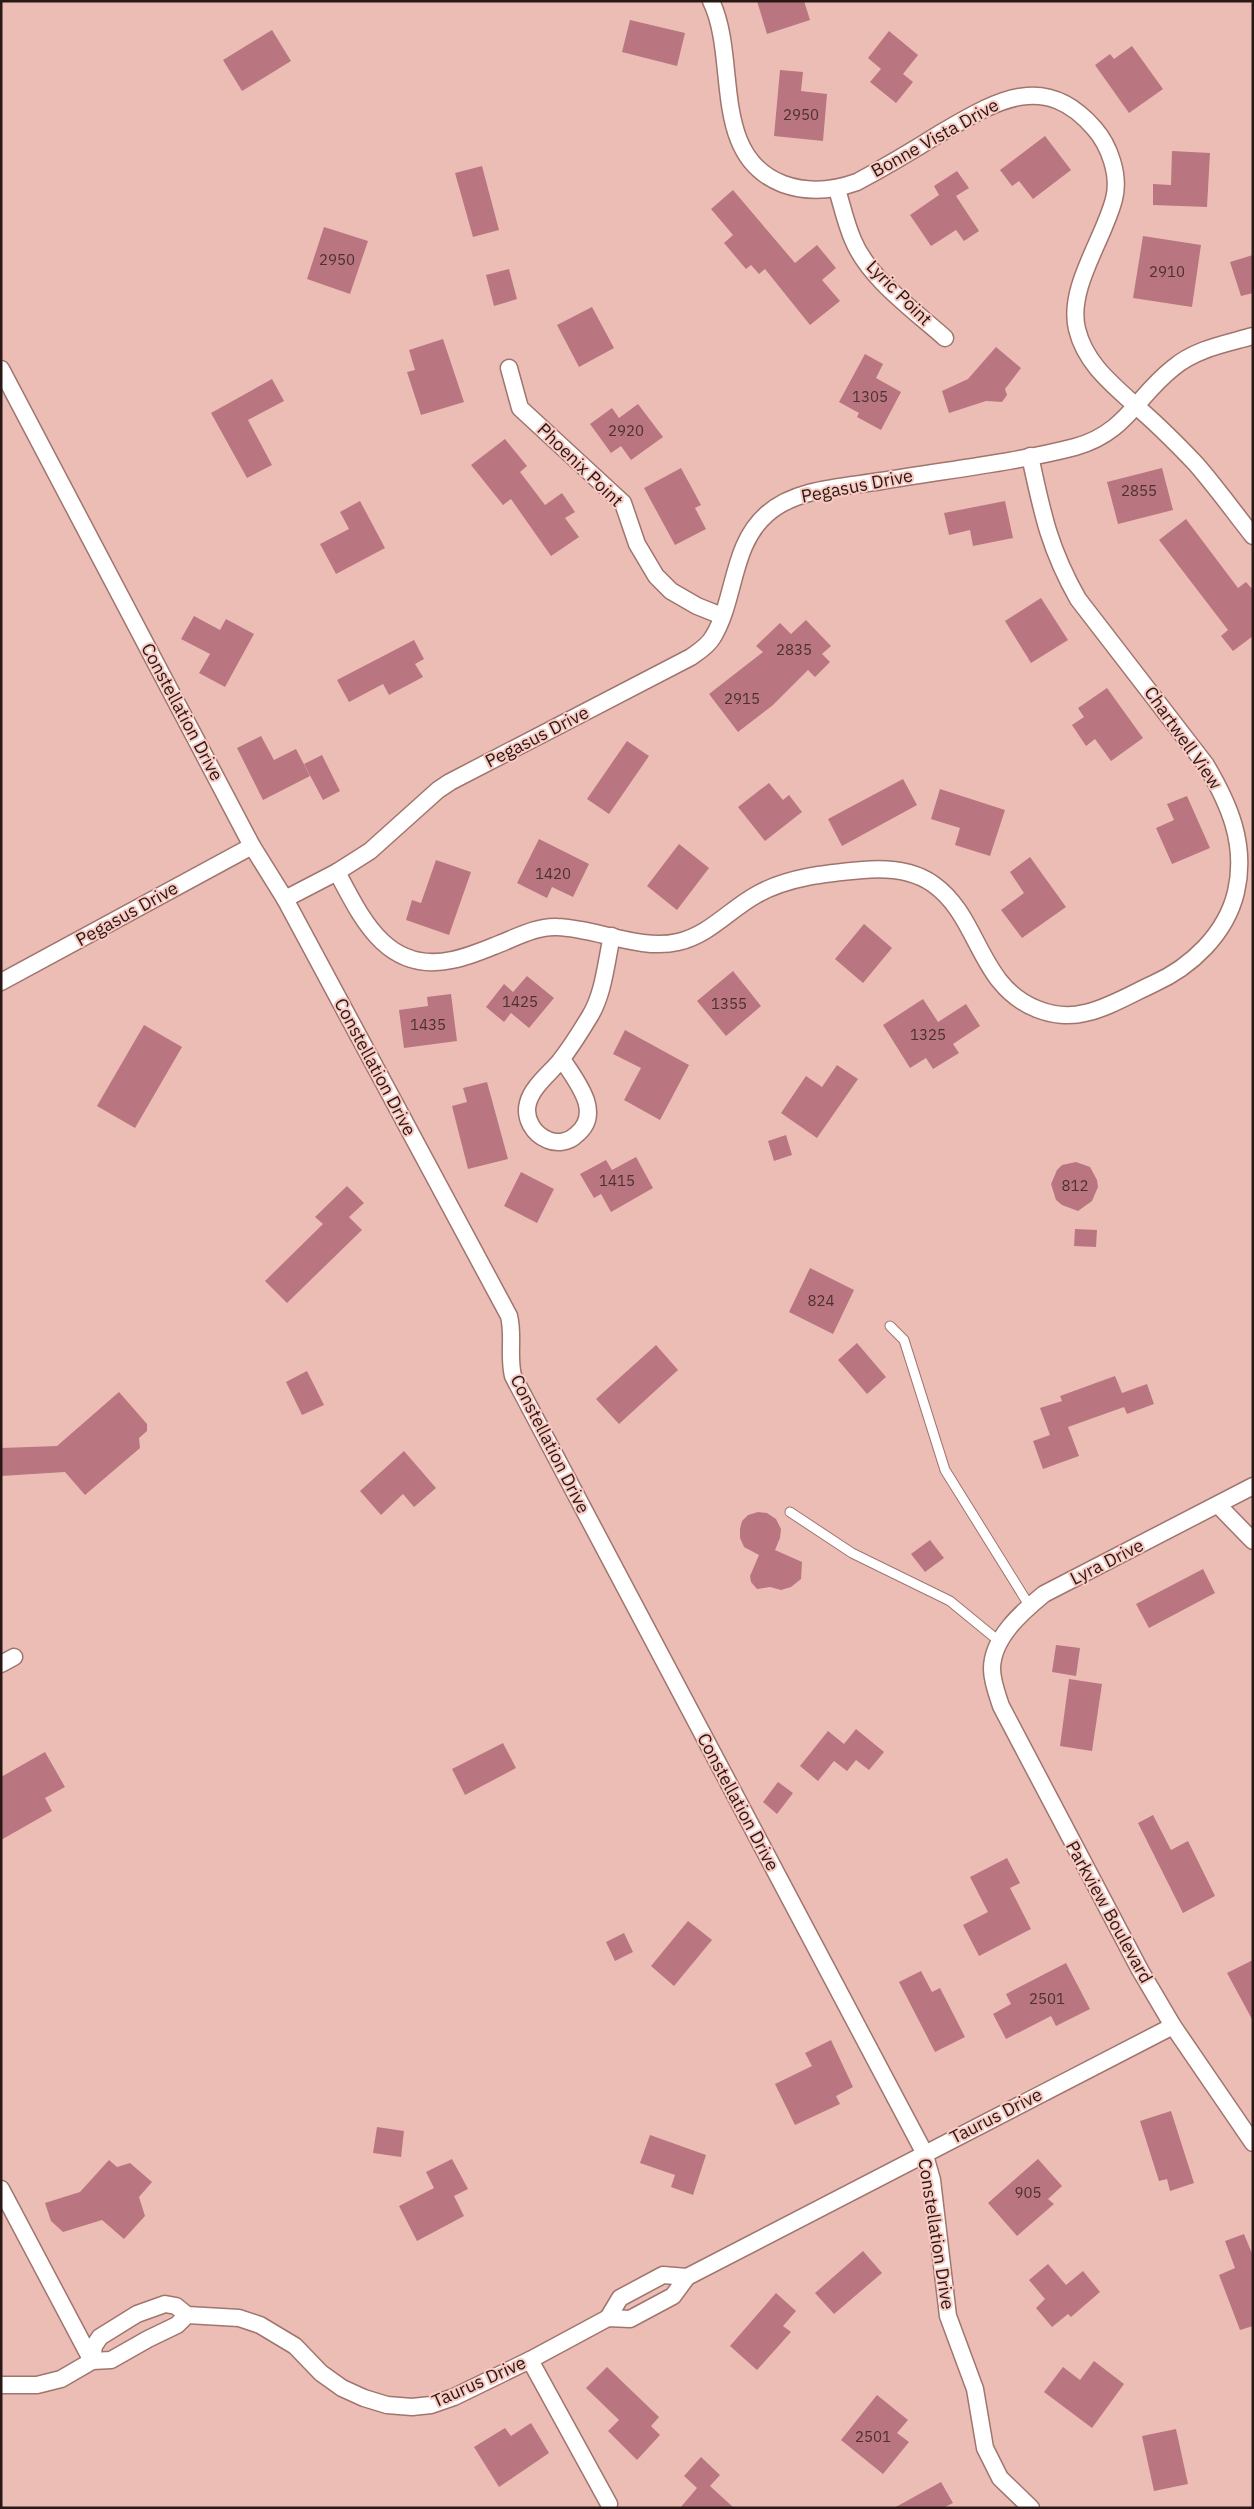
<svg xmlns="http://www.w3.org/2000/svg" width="1254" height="2509" font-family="'IBM Plex Sans',sans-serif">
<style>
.building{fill:#b97681}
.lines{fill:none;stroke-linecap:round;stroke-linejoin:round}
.service-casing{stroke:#a0756e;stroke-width:11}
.minor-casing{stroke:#a0756e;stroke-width:19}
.service{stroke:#fff;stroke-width:9}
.minor{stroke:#fff;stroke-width:16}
.labels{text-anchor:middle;stroke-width:4;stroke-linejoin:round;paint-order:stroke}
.number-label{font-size:15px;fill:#4d3031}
.street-label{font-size:18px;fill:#291816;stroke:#f9cac2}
</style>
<rect width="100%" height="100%" fill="#ecbdb5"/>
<g class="building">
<polygon points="757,1 804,1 810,20 767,34"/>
<polygon points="630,20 685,33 677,66 622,52"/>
<polygon points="272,30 291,61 242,91 223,60"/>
<polygon points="889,31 918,55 903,74 913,82 896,103 870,82 881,69 868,58"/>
<polygon points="1132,46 1163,89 1129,113 1095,65 1110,54 1114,59"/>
<polygon points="780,70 803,72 801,91 827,94 823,141 774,136"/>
<polygon points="1045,136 1071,170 1033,199 1019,181 1012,186 1000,170"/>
<polygon points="1172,151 1210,153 1207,207 1153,205 1153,184 1171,185"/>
<polygon points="482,166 499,230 473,237 455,173"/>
<polygon points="957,171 969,188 956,196 979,231 964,241 956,230 931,246 910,215 939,195 934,186"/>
<polygon points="733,190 795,263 817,245 836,268 822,280 840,301 810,325 765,269 759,274 751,265 746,269 724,243 733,235 711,209"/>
<polygon points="324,227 368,241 350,294 307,279"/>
<polygon points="1143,236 1201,245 1192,307 1133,298"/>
<polygon points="1253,255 1253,293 1241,296 1230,262"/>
<polygon points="509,269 517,299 494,306 486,275"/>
<polygon points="592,307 614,348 579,367 557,325"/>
<polygon points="443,339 464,402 421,415 407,372 415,370 409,350"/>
<polygon points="996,347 1021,368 1005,389 1007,395 1002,402 986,401 949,413 942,391 968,379"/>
<polygon points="865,354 883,364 876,378 901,392 881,430 857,417 859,413 839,402"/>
<polygon points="272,379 284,401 248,420 272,465 247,478 211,413"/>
<polygon points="638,404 663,437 631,460 621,446 611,453 590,424 612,408 619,418"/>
<polygon points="505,439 527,466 520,472 545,505 562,493 575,512 565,518 579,537 551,556 511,499 503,505 471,465"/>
<polygon points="681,468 701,505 695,508 706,529 675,545 644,488"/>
<polygon points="1162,468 1173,510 1118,524 1107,482"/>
<polygon points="360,501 385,548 336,574 320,544 349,529 340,512"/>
<polygon points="1005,501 1013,538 973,546 970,530 949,535 944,513"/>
<polygon points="1186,519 1238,588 1246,582 1253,590 1253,636 1233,651 1221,636 1228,630 1159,540"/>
<polygon points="1041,598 1068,640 1031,663 1005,621"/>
<polygon points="194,616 220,630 226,619 254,634 225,687 199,673 210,654 181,639"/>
<polygon points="806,620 831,646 822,654 830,662 815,677 808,670 773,705 738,732 709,694 763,652 756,646 780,623 791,634"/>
<polygon points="414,640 424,659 415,664 423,677 389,695 383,684 349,702 337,680"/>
<polygon points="1107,688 1143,738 1111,761 1095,739 1086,746 1072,725 1084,717 1078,708"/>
<polygon points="261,736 274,760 296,749 310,776 263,800 237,748"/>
<polygon points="627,741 649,756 609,814 587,799"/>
<polygon points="322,755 340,791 323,800 304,764"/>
<polygon points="903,779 917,805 842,846 828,819"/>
<polygon points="769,783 783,800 789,795 802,812 765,841 738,807"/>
<polygon points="940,789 1005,810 990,856 955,845 960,828 931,819"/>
<polygon points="1187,796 1210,848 1172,864 1156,828 1174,820 1167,804"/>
<polygon points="539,839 589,864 573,897 552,887 547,898 517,883"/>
<polygon points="679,844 709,868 677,910 647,886"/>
<polygon points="1030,857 1066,907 1022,938 1001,910 1024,893 1010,872"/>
<polygon points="436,860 471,872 449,935 406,920 412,900 421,903"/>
<polygon points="864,924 892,948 863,983 835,959"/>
<polygon points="733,971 761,1006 726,1036 697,1001"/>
<polygon points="527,976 554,998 529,1028 511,1013 504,1022 486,1007 504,984 513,992"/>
<polygon points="451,994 457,1041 404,1048 399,1010 428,1006 427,997"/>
<polygon points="923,999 938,1022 966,1004 980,1026 953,1044 959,1053 933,1069 926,1058 910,1068 883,1025"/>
<polygon points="144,1025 182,1047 135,1128 97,1106"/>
<polygon points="625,1030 689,1065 660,1120 624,1100 641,1068 613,1054"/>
<polygon points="837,1065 858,1079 817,1138 781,1113 806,1076 822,1087"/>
<polygon points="487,1082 508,1159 468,1169 452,1106 467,1102 463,1088"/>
<polygon points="786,1135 792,1155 774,1161 768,1141"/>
<polygon points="636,1157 653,1188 611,1212 601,1194 594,1198 580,1174 606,1160 612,1170"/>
<polygon points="1076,1162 1090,1167 1097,1180 1098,1187 1092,1201 1078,1211 1062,1205 1056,1200 1051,1184 1057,1170 1062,1165"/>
<polygon points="521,1172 554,1189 537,1223 504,1206"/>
<polygon points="347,1186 364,1203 349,1217 362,1230 287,1303 265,1281 323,1224 315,1217"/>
<polygon points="1075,1229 1097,1230 1096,1247 1074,1246"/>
<polygon points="810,1268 854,1290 833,1334 789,1312"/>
<polygon points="857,1343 886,1377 867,1394 838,1360"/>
<polygon points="656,1345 678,1370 619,1424 596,1399"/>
<polygon points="307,1371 324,1405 302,1415 286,1382"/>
<polygon points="1115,1376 1122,1393 1147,1384 1154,1404 1127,1414 1124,1407 1068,1427 1079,1456 1043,1469 1033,1441 1050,1435 1040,1408 1062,1401 1060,1396"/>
<polygon points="119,1392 147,1424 147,1431 139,1438 140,1448 85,1495 65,1472 1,1476 1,1448 57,1446"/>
<polygon points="404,1451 436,1488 414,1507 403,1494 381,1515 360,1491"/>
<polygon points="758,1512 767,1513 776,1519 781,1529 780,1538 775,1550 802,1562 801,1579 791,1587 781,1590 770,1587 757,1589 751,1582 750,1576 759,1555 744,1547 740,1538 740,1529 742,1521 748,1515"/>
<polygon points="930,1540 944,1558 925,1572 911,1554"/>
<polygon points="1203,1569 1215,1593 1149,1628 1136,1604"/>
<polygon points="1056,1645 1080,1648 1076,1676 1052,1672"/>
<polygon points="1069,1679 1102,1684 1092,1751 1060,1746"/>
<polygon points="856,1729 884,1752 869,1770 856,1760 847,1771 834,1761 818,1781 800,1766 828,1731 844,1744"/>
<polygon points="503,1743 516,1768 465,1795 452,1769"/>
<polygon points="45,1752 65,1787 45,1798 52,1811 1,1840 1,1777"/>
<polygon points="778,1782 793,1793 777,1814 763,1802"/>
<polygon points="1153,1815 1171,1850 1188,1841 1215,1896 1183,1913 1138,1823"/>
<polygon points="1007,1858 1020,1883 1010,1888 1031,1929 979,1956 963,1925 988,1912 970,1877"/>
<polygon points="688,1921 712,1940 674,1986 651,1966"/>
<polygon points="624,1933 633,1952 615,1961 606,1942"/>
<polygon points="1253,1960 1253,2021 1227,1973"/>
<polygon points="1066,1963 1090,2009 1056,2026 1051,2016 1006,2039 993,2014 1011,2004 1006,1994"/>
<polygon points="921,1971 932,1992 940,1988 965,2037 935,2052 899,1982"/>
<polygon points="831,2040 853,2087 836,2096 840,2104 795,2125 775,2084 812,2066 805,2053"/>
<polygon points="1171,2111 1194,2183 1170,2191 1167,2179 1159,2181 1140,2121"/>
<polygon points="377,2127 404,2131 401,2157 373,2153"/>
<polygon points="650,2135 706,2155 693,2195 671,2187 675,2175 640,2163"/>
<polygon points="452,2159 468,2189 454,2196 464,2216 417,2241 399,2206 434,2188 426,2172"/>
<polygon points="1038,2159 1062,2186 1048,2199 1054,2204 1017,2236 988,2203"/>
<polygon points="109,2160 117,2167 130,2163 152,2182 139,2197 145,2216 124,2239 102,2220 63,2232 51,2221 45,2203 80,2192"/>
<polygon points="1244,2234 1253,2256 1253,2326 1240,2330 1219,2275 1235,2268 1225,2241"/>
<polygon points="863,2251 882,2273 834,2314 815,2293"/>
<polygon points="1048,2264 1066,2285 1083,2271 1100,2292 1071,2317 1068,2314 1052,2327 1036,2308 1045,2299 1029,2280"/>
<polygon points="776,2293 796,2311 783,2326 791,2332 757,2370 730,2346"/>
<polygon points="1094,2361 1124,2384 1092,2428 1044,2392 1063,2367 1080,2380"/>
<polygon points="607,2367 659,2417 651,2426 660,2435 637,2460 608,2431 619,2420 586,2388"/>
<polygon points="877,2395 908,2420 897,2433 909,2442 883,2474 841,2440"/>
<polygon points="531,2423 549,2453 499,2487 474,2447 505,2428 511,2436"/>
<polygon points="1176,2429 1188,2484 1154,2491 1142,2436"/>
<polygon points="701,2457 720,2475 710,2486 734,2508 680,2508 697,2488 684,2476"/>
<polygon points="941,2482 953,2503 943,2508 894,2508"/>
</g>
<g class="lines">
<defs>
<g id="service">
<polyline points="890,1326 904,1340 945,1470 1029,1605"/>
<polyline points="790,1512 852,1553 950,1601 1000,1642"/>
</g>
<g id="minor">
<path d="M711,1C739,58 709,156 783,184C808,193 832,191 857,182C885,167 912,151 939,134C993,103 1043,69 1094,128C1110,146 1120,176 1114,199C1104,239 1067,288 1077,329C1085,363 1112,384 1136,406C1157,424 1177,444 1196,464C1216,487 1234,512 1253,536"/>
<path d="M837,189C842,206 846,224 853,240C869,279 915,311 945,338"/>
<polyline points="509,368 520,408 623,503 637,544 656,576 671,591 697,606 722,616"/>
<path d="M1,369L252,846L285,899L509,1316C514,1336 508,1355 513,1376L924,2152L932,2180L948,2316L975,2389L985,2448L1000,2478L1031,2508"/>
<path d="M337,872C362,919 387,974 452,960C468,957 484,950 499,944C517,937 537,926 557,927C596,928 640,951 678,942C709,935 729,910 756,895C787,877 827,873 863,870C886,868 913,870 933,884C980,917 978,986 1037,1009C1052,1015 1070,1017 1085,1013C1106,1009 1133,993 1153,984C1191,967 1226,934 1236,892C1247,844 1229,804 1206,765L1078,599C1049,548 1042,512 1030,456"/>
<path d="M285,899L337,872L370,851L438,790L450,782L691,657C698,652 708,646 713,637C736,599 731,545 767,514C796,488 844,487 881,481C945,470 1013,463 1075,447C1126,433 1136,397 1173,368C1195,349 1225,344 1253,336"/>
<polyline points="1,982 252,846"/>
<path d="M562,1059C576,1081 604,1113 576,1135C569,1142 557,1144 548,1140C533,1134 524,1118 528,1103C532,1087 550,1073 560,1061C571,1047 581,1031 590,1016C604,993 606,962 612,936"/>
<path d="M1253,1486L1044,1594C1022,1612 992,1638 992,1669C992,1681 997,1694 1001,1706L1140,1970L1173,2026L1253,2143"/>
<polyline points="1218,1505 1253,1541"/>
<polyline points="1,1664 14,1657"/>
<polyline points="1,2189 92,2361"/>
<polyline points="608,2318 620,2298 663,2275 687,2277"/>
<polyline points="530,2360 609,2504"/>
<polyline points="92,2361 94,2346 100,2337 137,2314 165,2304 176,2306 187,2315 239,2318 260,2325 295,2346 321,2373 342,2388 364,2398 387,2405 412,2407 431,2405 454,2397 530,2360 608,2318 630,2319 673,2296 687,2277 1173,2026"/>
<polyline points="1,2385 37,2385 61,2379 92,2361 111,2360 148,2339 177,2325 187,2315"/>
</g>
</defs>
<use href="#service" class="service-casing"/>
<use href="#minor" class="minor-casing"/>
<use href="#service" class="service"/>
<use href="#minor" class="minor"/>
</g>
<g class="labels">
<g class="number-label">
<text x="801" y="120">2950</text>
<text x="337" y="265">2950</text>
<text x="1167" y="277">2910</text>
<text x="870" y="402">1305</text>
<text x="626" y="436">2920</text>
<text x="1139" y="496">2855</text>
<text x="794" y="655">2835</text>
<text x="742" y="704">2915</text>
<text x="553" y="879">1420</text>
<text x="520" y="1007">1425</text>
<text x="729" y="1009">1355</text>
<text x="428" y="1030">1435</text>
<text x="928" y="1040">1325</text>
<text x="617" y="1186">1415</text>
<text x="1075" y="1191">812</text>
<text x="821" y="1306">824</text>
<text x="1047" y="2004">2501</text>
<text x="1028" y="2198">905</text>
<text x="873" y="2442">2501</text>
</g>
<g class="street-label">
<text transform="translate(935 138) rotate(-29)" y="6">Bonne Vista Drive</text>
<text transform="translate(899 293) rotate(45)" y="6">Lyric Point</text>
<text transform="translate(580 465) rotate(44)" y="6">Phoenix Point</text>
<text transform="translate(857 486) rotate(-11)" y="6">Pegasus Drive</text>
<text transform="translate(182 712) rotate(62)" y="6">Constellation Drive</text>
<text transform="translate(537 737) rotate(-27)" y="6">Pegasus Drive</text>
<text transform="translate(1183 738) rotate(55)" y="6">Chartwell View</text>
<text transform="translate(127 914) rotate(-29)" y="6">Pegasus Drive</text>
<text transform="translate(375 1067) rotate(62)" y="6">Constellation Drive</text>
<text transform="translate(550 1444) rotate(63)" y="6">Constellation Drive</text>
<text transform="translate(1107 1562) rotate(-27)" y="6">Lyra Drive</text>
<text transform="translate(738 1802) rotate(62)" y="6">Constellation Drive</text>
<text transform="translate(1109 1912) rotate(61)" y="6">Parkview Boulevard</text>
<text transform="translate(996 2116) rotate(-27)" y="6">Taurus Drive</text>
<text transform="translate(936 2234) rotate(81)" y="6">Constellation Drive</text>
<text transform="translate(479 2382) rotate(-24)" y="6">Taurus Drive</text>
</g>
</g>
<rect width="1254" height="2509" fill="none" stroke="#291816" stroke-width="5"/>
</svg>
